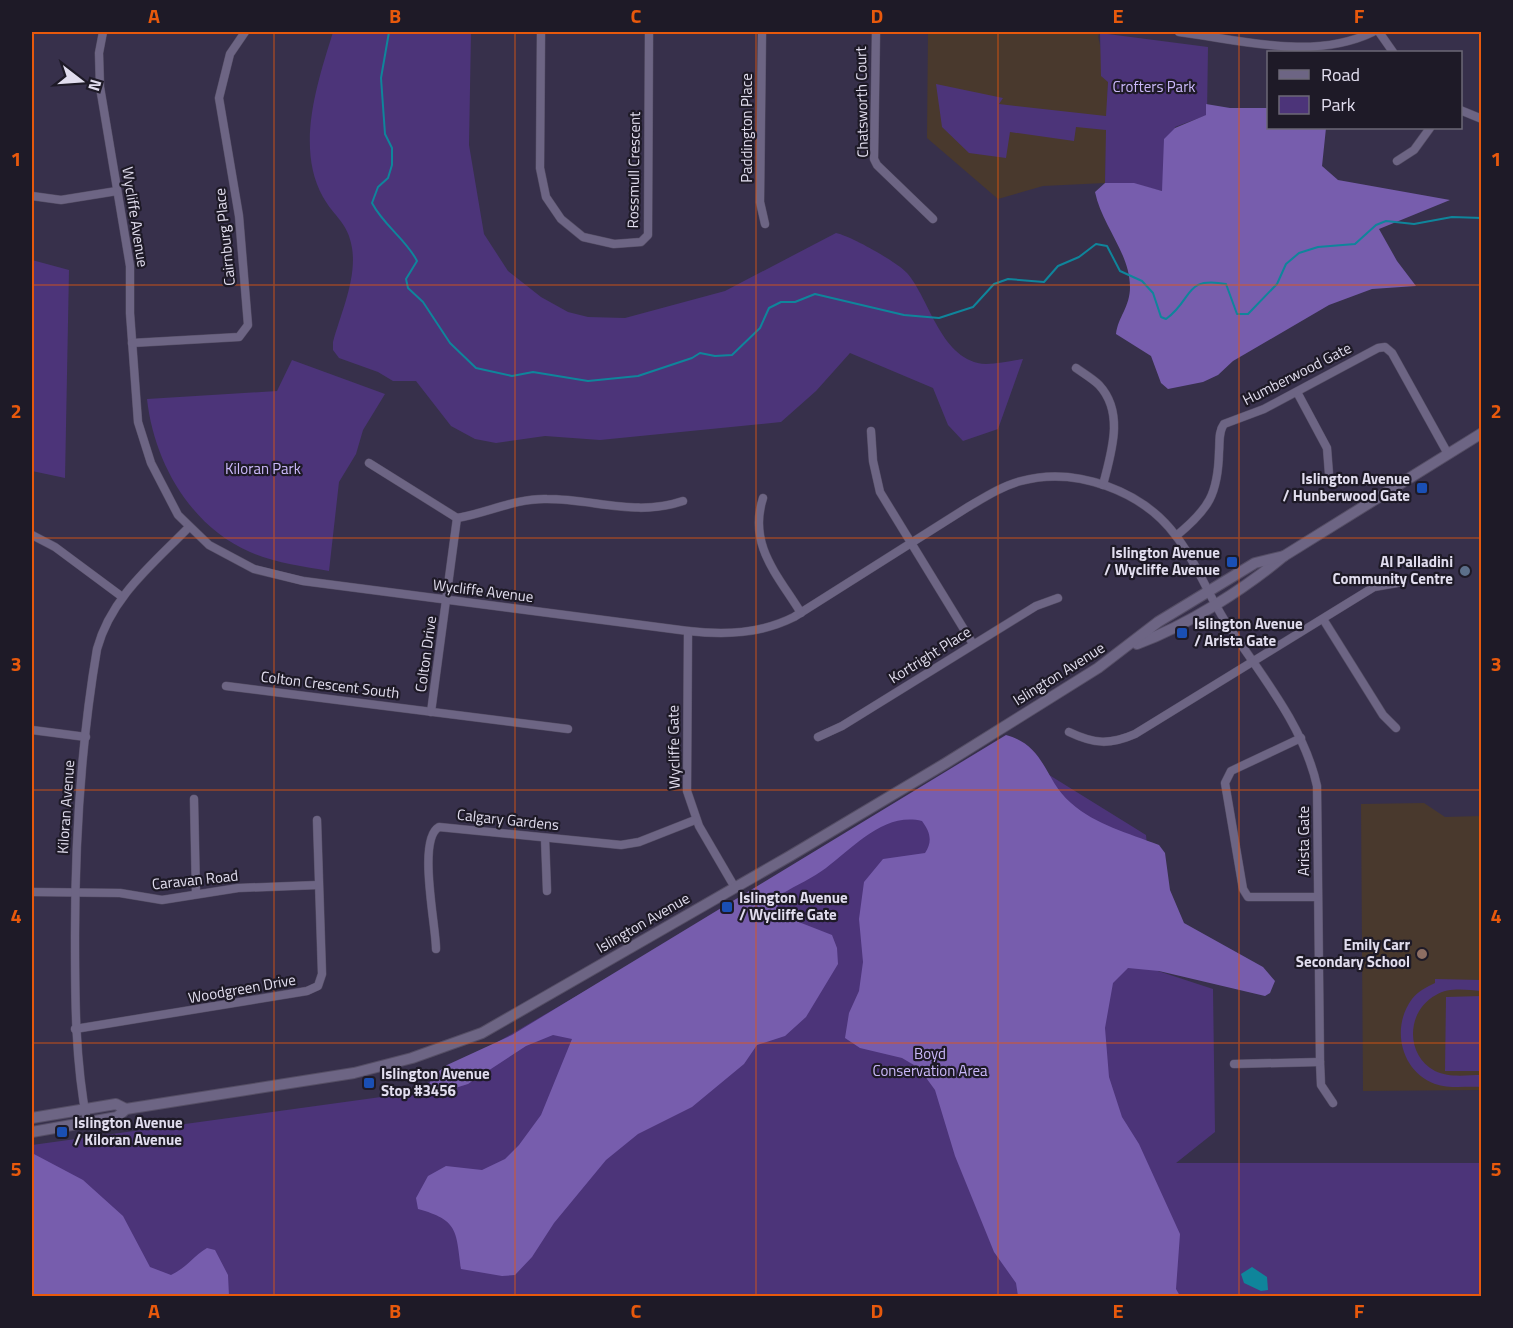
<svg xmlns="http://www.w3.org/2000/svg" width="1513" height="1328" font-family="'Titillium Web',sans-serif">
<style>
.education{fill:#49392d}
.green{fill:#4c3479}
.forest{fill:#775dad}
.water{fill:#0f859b}
.lines{fill:none;stroke-linecap:round;stroke-linejoin:round}
.stream{stroke:#0f859b;stroke-width:2}
.street-casing{stroke:#554e65;stroke-width:9}
.secondary-casing{stroke:#554e65;stroke-width:12}
.street{stroke:#6d6584;stroke-width:8}
.secondary{stroke:#6d6584;stroke-width:10}
.grid{fill:none;stroke:#e8590c;stroke-width:1.5;stroke-opacity:0.55}
.transit-dot{fill:#1a4fb4;stroke:#1e1a27;stroke-width:2}
.service-dot{fill:#5c6f8a;stroke:#1e1a27;stroke-width:2}
.education-dot{fill:#8d6e63;stroke:#1e1a27;stroke-width:2}
.labels{text-anchor:middle;stroke-width:4.5;stroke-linejoin:round;paint-order:stroke}
.park-label{font-size:15px;fill:#cbb9fa;stroke:#1e1a27}
.street-label{font-size:15px;fill:#e1ddee;stroke:#1e1a27}
.poi-label{font-size:15px;font-weight:bold;fill:#e1ddee;stroke:#1e1a27;text-anchor:end}
.neatline{fill:none;stroke:#e8590c;stroke-width:2}
.grid-label{font-size:20px;text-anchor:middle;font-weight:bold;fill:#e8590c}
</style>
<rect width="100%" height="100%" fill="#37304b"/>
<g class="education">
<polygon points="928,32 1100,33 1098,36 1108,82 1105,183 1043,186 998,199 927,138"/>
<polygon points="1424,803 1445,817 1481,816 1481,1090 1363,1091 1361,804"/>
</g>
<g class="green">
<path d="M333,32H471L469,145L484,234L508,271L541,297L568,312L588,317L625,318L725,291L836,233C851,236 897,262 907,273C930,299 941,362 986,364C998,364 1011,361 1023,359L998,429L963,441L948,425L933,388L850,353L816,391L781,422L600,440L545,436L496,443L475,439L451,426L416,381H393L378,372L339,358L333,350V342C341,313 357,278 352,248C348,222 334,217 323,197C295,147 318,81 333,32Z"/>
<polygon points="1100,33 1208,47 1207,115 1175,127 1162,191 1134,184 1105,183 1106,130 1076,127 1074,141 1010,132 1006,158 969,153 942,127 936,84 1003,98 999,104 1106,116 1108,82 1101,76"/>
<polygon points="32,260 69,270 65,478 32,471"/>
<path d="M292,360L385,394L363,430L356,454L339,482L329,571C302,566 275,563 250,552C190,526 154,462 147,399L277,391Z"/>
<polygon points="1004,747 1146,835 1158,971 1213,989 1215,1132 1176,1163 1481,1163 1481,1296 32,1296 32,1145 410,1093"/>
<path d="M1435,979L1481,980V991C1467,990 1449,987 1436,995C1406,1011 1405,1055 1435,1071C1449,1078 1467,1075 1481,1075V1087C1467,1086 1449,1089 1435,1084C1400,1071 1391,1027 1412,999C1418,991 1427,987 1435,983Z"/>
<polygon points="1481,996 1481,1071 1445,1071 1446,997"/>
</g>
<g class="forest">
<path d="M1206,104L1230,108H1268V128H1326L1322,166L1338,180L1450,200L1379,229L1397,261L1416,286L1372,289L1329,305L1233,361L1218,375L1203,382L1168,389L1161,383L1151,356L1116,334C1118,317 1130,307 1130,287C1130,253 1102,226 1095,192L1105,183H1134L1162,191L1164,139L1175,128L1206,115Z"/>
<path d="M1006,735C1046,746 1044,780 1071,803C1096,825 1128,833 1159,845L1165,853L1170,890L1184,923L1263,967L1275,981L1270,993L1265,996L1159,971L1128,968L1113,983L1105,1028L1109,1077L1122,1117L1139,1144L1180,1234L1176,1289L1180,1296H1018L1016,1283L994,1252L955,1156L935,1090L919,1068L902,1058L860,1048L845,1038L849,1013L859,991L863,962L859,919L864,882L883,859L925,853C933,841 930,832 922,821C884,812 854,847 826,868C813,878 796,885 782,894L776,910L786,917L832,935L837,948L838,964L806,1017L785,1036L757,1045L744,1064L692,1107L638,1134L606,1160L554,1223L532,1257L515,1275L502,1276L461,1269C456,1230 458,1220 418,1209L416,1198L428,1176L446,1166L482,1170L505,1159L519,1145L541,1115L572,1039L553,1035L526,1046L468,1084L439,1093L426,1091L433,1076L447,1065L512,1035Z"/>
<path d="M32,1153L83,1180L123,1216L150,1267L171,1275C189,1266 192,1257 207,1248L215,1250L228,1275L229,1296H32Z"/>
</g>
<polygon class="water" points="1252,1267 1267,1277 1268,1290 1261,1291 1244,1283 1241,1274"/>
<g class="lines">
<path class="stream" d="M389,32L381,78L385,134L392,148V165L388,178L378,187L372,203C384,226 406,239 417,261L406,279L408,288L423,302L450,343L476,368L512,376L533,372L588,381L638,376L692,358L700,353L715,356L732,355L760,328L769,308L781,302H795L815,294L904,315L939,318L973,307L994,284L1008,279L1044,282L1058,266L1079,257L1096,244L1107,246L1120,271L1142,281L1153,293L1161,317L1166,319C1194,299 1183,276 1226,284L1237,314H1248L1277,284L1286,264L1299,253L1318,247L1355,244L1376,225L1386,221L1414,224L1452,217L1482,218"/>
<defs>
<g id="street">
<path d="M103,32L99,53L100,87L130,266V313L138,422L151,463L178,515L209,545L254,569L303,581L688,631C725,635 760,634 794,617L968,507C985,497 1002,486 1021,481C1076,466 1143,491 1176,536C1198,564 1209,598 1229,627C1262,676 1304,727 1317,786L1320,1062L1321,1085L1333,1103"/>
<polyline points="541,32 540,168 546,197 561,219 583,237 614,244 641,242 648,235 649,32"/>
<polyline points="762,32 760,202 765,224"/>
<polyline points="876,32 874,159 877,165 933,219"/>
<path d="M1179,32C1242,40 1313,61 1373,32"/>
<polyline points="1379,32 1393,52"/>
<polyline points="1460,110 1482,119"/>
<polyline points="1397,161 1414,150 1430,128"/>
<polyline points="32,196 61,200 117,191"/>
<polyline points="132,343 239,337 248,325 239,216 219,98 230,54 245,32"/>
<path d="M1076,368C1083,373 1093,379 1099,385C1125,413 1111,453 1103,485"/>
<polyline points="1297,392 1327,448 1329,474"/>
<polyline points="871,431 873,461 880,492 973,644"/>
<polyline points="369,463 457,518"/>
<path d="M763,498C748,545 777,574 801,613"/>
<path d="M457,518C487,513 516,498 547,499C595,499 636,517 683,501"/>
<polyline points="32,535 55,547 121,596"/>
<path d="M1176,536C1209,509 1218,494 1219,452C1220,442 1218,432 1224,424L1264,409L1378,348L1385,347L1392,353L1448,454"/>
<polyline points="1323,619 1383,715 1396,728"/>
<polyline points="688,631 687,791 699,826 734,886"/>
<polyline points="226,686 568,729"/>
<polyline points="431,712 457,518"/>
<polyline points="32,730 86,737"/>
<path d="M1069,732C1094,744 1110,745 1135,734L1374,587L1397,583"/>
<polyline points="818,737 842,726 1036,606 1058,598"/>
<polyline points="1301,738 1231,771 1225,783 1243,889 1248,897 1317,897"/>
<polyline points="194,799 196,894"/>
<polyline points="545,838 547,891"/>
<polyline points="32,892 120,893 162,900 238,888 318,885"/>
<path d="M436,949C436,925 417,839 439,827L621,845L639,842L695,820"/>
<polyline points="75,1029 307,991 318,986 322,974 317,820"/>
<polyline points="1234,1064 1320,1062"/>
<path d="M87,1122C75,1060 75,999 75,936C75,840 81,743 97,649C111,597 153,564 189,527"/>
</g>
<g id="secondary">
<path d="M1137,644C1188,625 1243,590 1284,556L1482,433"/>
<polyline points="32,1118 116,1104 126,1109"/>
<polyline points="32,1132 117,1117 126,1109 354,1073 412,1058 482,1033 790,856 946,763 1098,668 1158,622 1255,563 1284,556"/>
</g>
</defs>
<use href="#street" class="street-casing"/>
<use href="#secondary" class="secondary-casing"/>
<use href="#street" class="street"/>
<use href="#secondary" class="secondary"/>
</g>
<path class="grid" d="M274,32V1296M515,32V1296M756,32V1296M998,32V1296M1239,32V1296M32,285H1482M32,538H1482M32,790H1482M32,1043H1482"/>
<g class="transit-dot">
<rect x="1416" y="482" width="12" height="12" rx="3"/>
<rect x="1226" y="556" width="12" height="12" rx="3"/>
<rect x="1176" y="627" width="12" height="12" rx="3"/>
<rect x="721" y="901" width="12" height="12" rx="3"/>
<rect x="363" y="1077" width="12" height="12" rx="3"/>
<rect x="56" y="1126" width="12" height="12" rx="3"/>
</g>
<circle class="service-dot" cx="1465" cy="571" r="6"/>
<circle class="education-dot" cx="1422" cy="954" r="6"/>
<g class="labels">
<g class="park-label">
<text x="1154" y="92">Crofters Park</text>
<text x="263" y="474">Kiloran Park</text>
<text x="930" y="1059">Boyd<tspan x="930" dy="17">Conservation Area</tspan></text>
</g>
<g class="street-label">
<text transform="translate(862 102) rotate(-91)" y="5">Chatsworth Court</text>
<text transform="translate(747 128) rotate(-90)" y="5">Paddington Place</text>
<text transform="translate(634 170) rotate(-89)" y="5">Rossmull Crescent</text>
<text transform="translate(135 217) rotate(81)" y="5">Wycliffe Avenue</text>
<text transform="translate(225 237) rotate(-96)" y="5">Cairnburg Place</text>
<text transform="translate(1297 374) rotate(-27)" y="5">Humberwood Gate</text>
<text transform="translate(483 591) rotate(7)" y="5">Wycliffe Avenue</text>
<text transform="translate(426 654) rotate(-82)" y="5">Colton Drive</text>
<text transform="translate(930 655) rotate(-32)" y="5">Kortright Place</text>
<text transform="translate(1059 674) rotate(-32)" y="5">Islington Avenue</text>
<text transform="translate(330 685) rotate(7)" y="5">Colton Crescent South</text>
<text transform="translate(674 747) rotate(-91)" y="5">Wycliffe Gate</text>
<text transform="translate(66 807) rotate(-86)" y="5">Kiloran Avenue</text>
<text transform="translate(508 820) rotate(6)" y="5">Calgary Gardens</text>
<text transform="translate(1304 841) rotate(-90)" y="5">Arista Gate</text>
<text transform="translate(195 880) rotate(-6)" y="5">Caravan Road</text>
<text transform="translate(643 923) rotate(-30)" y="5">Islington Avenue</text>
<text transform="translate(242 989) rotate(-10)" y="5">Woodgreen Drive</text>
</g>
<g class="poi-label">
<text x="1410" y="484">Islington Avenue<tspan x="1410" dy="17">/ Hunberwood Gate</tspan></text>
<text x="1220" y="558">Islington Avenue<tspan x="1220" dy="17">/ Wycliffe Avenue</tspan></text>
<text x="1453" y="567">Al Palladini<tspan x="1453" dy="17">Community Centre</tspan></text>
<text x="1194" y="629" text-anchor="start">Islington Avenue<tspan x="1194" dy="17">/ Arista Gate</tspan></text>
<text x="739" y="903" text-anchor="start">Islington Avenue<tspan x="739" dy="17">/ Wycliffe Gate</tspan></text>
<text x="1410" y="950">Emily Carr<tspan x="1410" dy="17">Secondary School</tspan></text>
<text x="381" y="1079" text-anchor="start">Islington Avenue<tspan x="381" dy="17">Stop #3456</tspan></text>
<text x="74" y="1128" text-anchor="start">Islington Avenue<tspan x="74" dy="17">/ Kiloran Avenue</tspan></text>
</g>
</g>
<rect width="1513" height="1328" fill="none" stroke="#1e1a27" stroke-width="66"/>
<rect x="1267" y="51" width="195" height="78" fill="#1e1a27" stroke="#6c6877" stroke-width="1.5"/>
<rect x="1279" y="70" width="30" height="9" fill="#6d6584" stroke="#6c6877" stroke-width="1.5"/>
<text x="1321" y="81" font-size="18" fill="#e1ddee">Road</text>
<rect x="1279" y="96" width="30" height="18" fill="#4c3479" stroke="#6c6877" stroke-width="1.5"/>
<text x="1321" y="111" font-size="18" fill="#e1ddee">Park</text>
<g transform="translate(81 81) rotate(107)" stroke="#1e1a27" stroke-width="4.5" paint-order="stroke">
<path d="M0-4.5L10 22L0 15L-10 22Z" fill="#e1ddee"/>
<text y="-9" font-size="16" font-weight="bold" text-anchor="middle" fill="#e1ddee">N</text>
</g>
<rect x="33" y="33" width="1447" height="1262" class="neatline"/>
<g class="grid-label">
<text x="154" y="23">A</text>
<text x="395" y="23">B</text>
<text x="636" y="23">C</text>
<text x="877" y="23">D</text>
<text x="1118" y="23">E</text>
<text x="1359" y="23">F</text>
<text x="16" y="166">1</text>
<text x="1496" y="166">1</text>
<text x="16" y="418">2</text>
<text x="1496" y="418">2</text>
<text x="16" y="671">3</text>
<text x="1496" y="671">3</text>
<text x="16" y="923">4</text>
<text x="1496" y="923">4</text>
<text x="16" y="1176">5</text>
<text x="1496" y="1176">5</text>
<text x="154" y="1318">A</text>
<text x="395" y="1318">B</text>
<text x="636" y="1318">C</text>
<text x="877" y="1318">D</text>
<text x="1118" y="1318">E</text>
<text x="1359" y="1318">F</text>
</g>
</svg>
